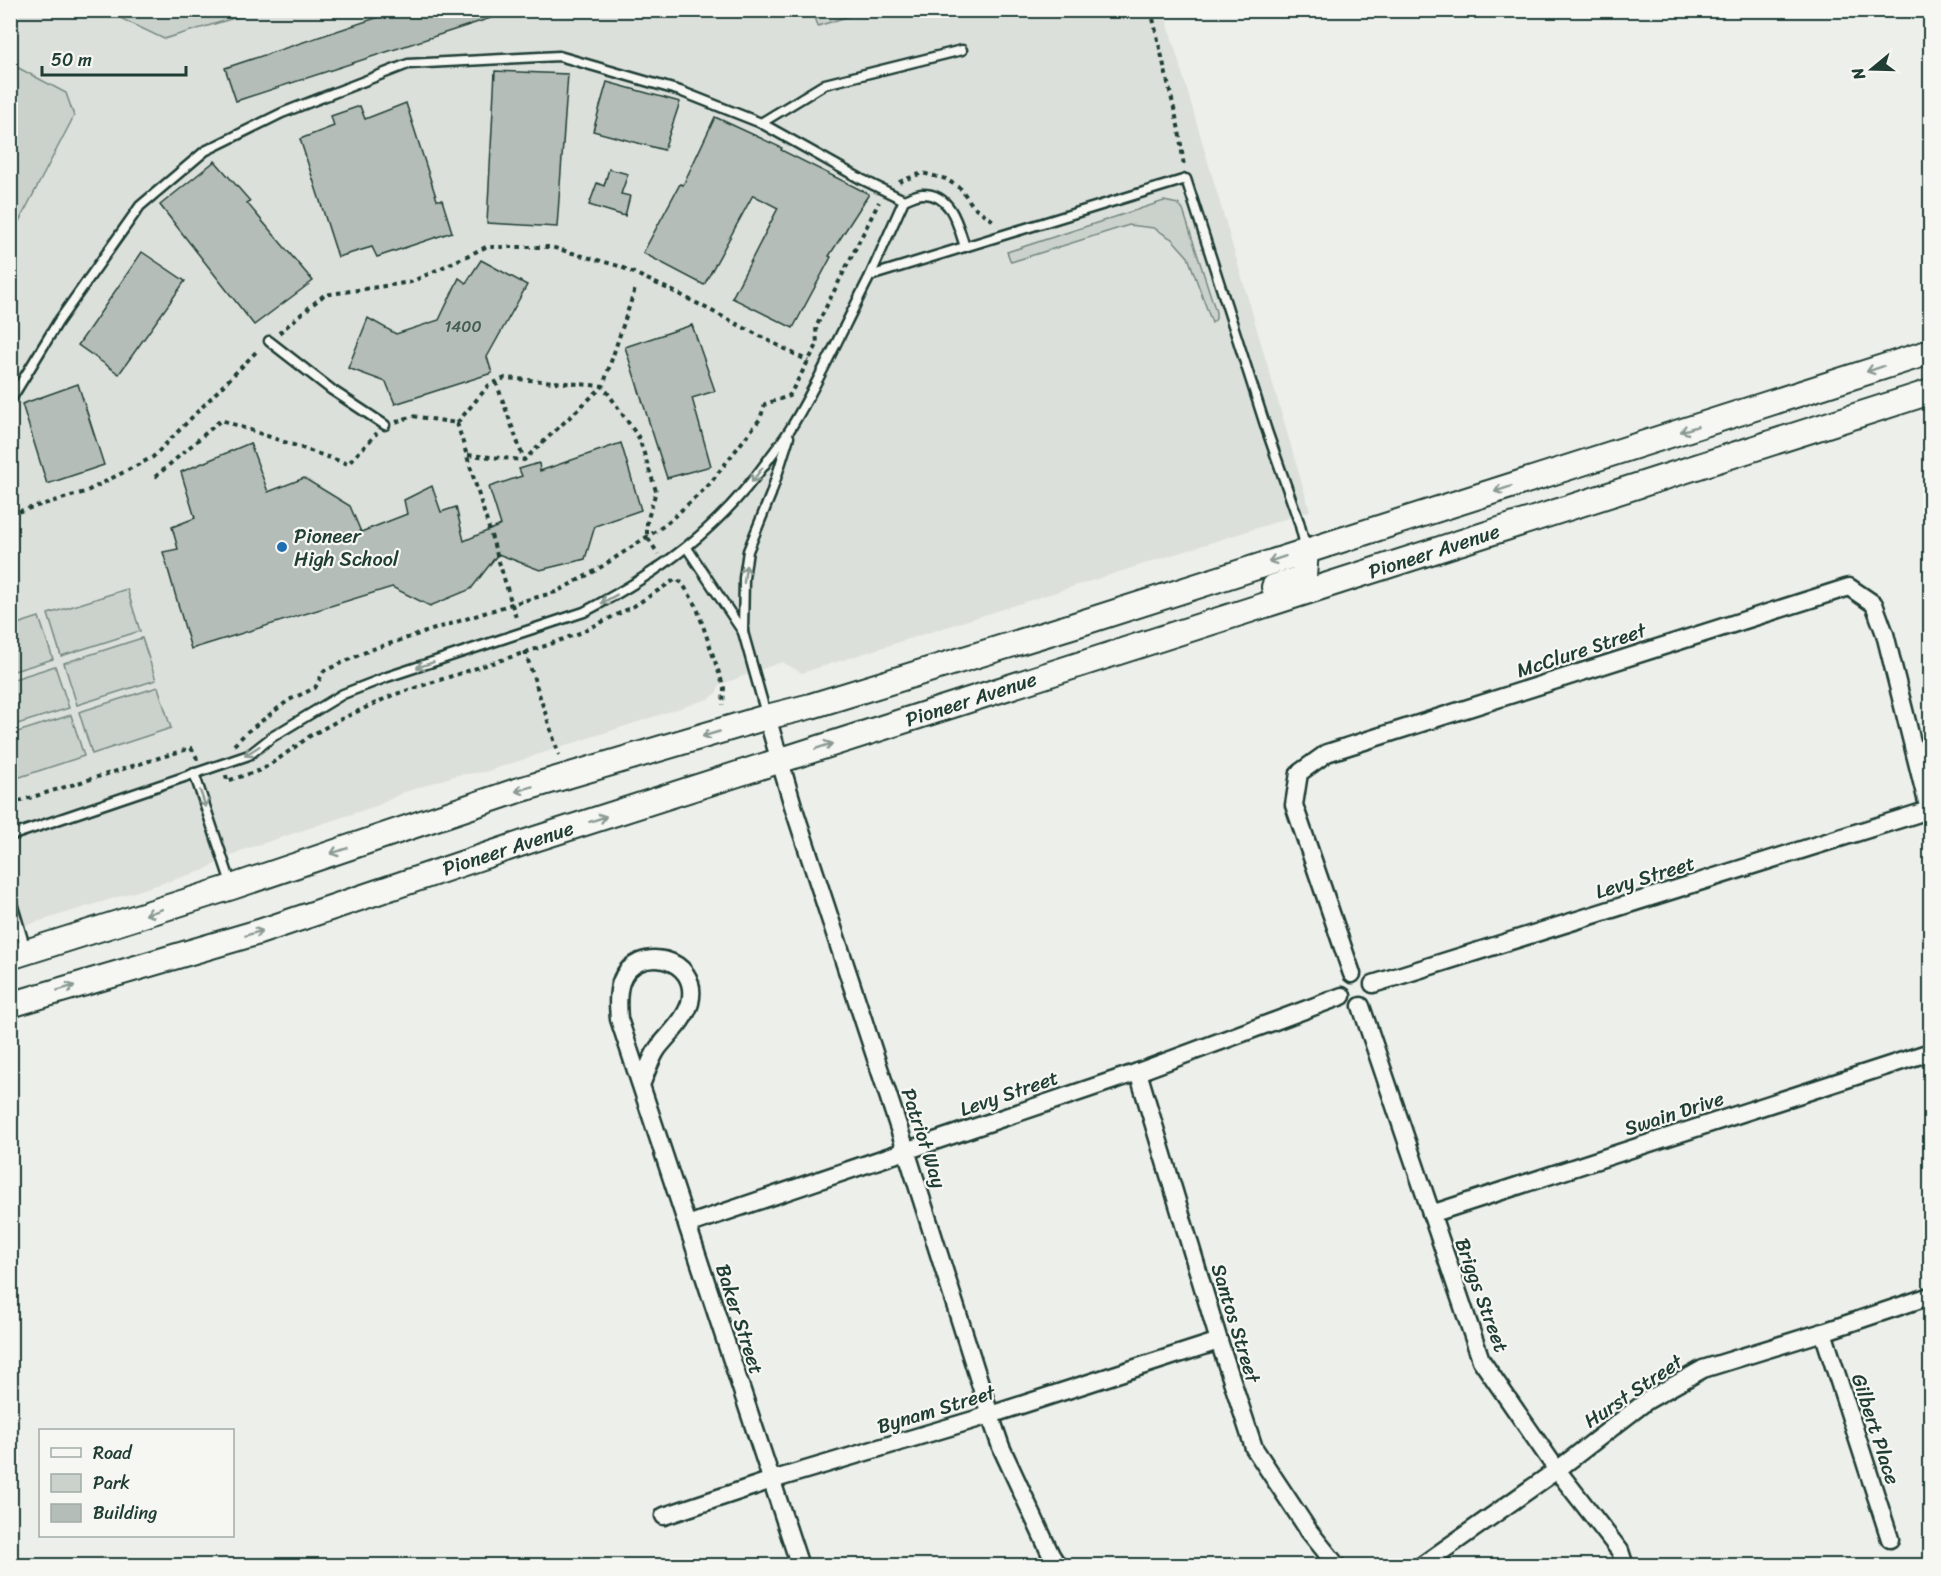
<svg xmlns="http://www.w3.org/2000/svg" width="1941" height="1576" font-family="Sriracha,sans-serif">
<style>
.built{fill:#dce0db}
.green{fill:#cbd2cc;stroke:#758880;stroke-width:1.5}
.building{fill:#b4bdb8;stroke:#1f3d34;stroke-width:1.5}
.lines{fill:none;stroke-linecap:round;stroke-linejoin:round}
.lane-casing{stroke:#1f3d34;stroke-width:13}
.street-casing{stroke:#1f3d34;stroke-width:21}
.secondary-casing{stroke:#1f3d34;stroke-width:28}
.path{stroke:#1f3d34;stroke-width:4;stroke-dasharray:4.5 4.5;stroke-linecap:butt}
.lane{stroke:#f6f6f2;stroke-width:8}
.street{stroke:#f6f6f2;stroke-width:16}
.secondary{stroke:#f6f6f2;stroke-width:24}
.oneway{stroke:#8a9a93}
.poi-dot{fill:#1f6fb2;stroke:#f6f6f2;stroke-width:2}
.labels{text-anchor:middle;stroke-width:4.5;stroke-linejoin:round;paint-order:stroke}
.number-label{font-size:16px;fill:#445d55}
.poi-label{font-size:20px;fill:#1f3d34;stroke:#f6f6f2;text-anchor:start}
.street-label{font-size:20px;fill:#1f3d34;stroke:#f6f6f2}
</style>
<rect width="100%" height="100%" fill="#edefea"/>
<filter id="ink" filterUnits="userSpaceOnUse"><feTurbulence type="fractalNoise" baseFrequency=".0167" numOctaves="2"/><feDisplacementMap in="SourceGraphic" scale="12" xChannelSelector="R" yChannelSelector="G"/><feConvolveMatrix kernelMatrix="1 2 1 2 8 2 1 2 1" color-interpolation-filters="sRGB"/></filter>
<g filter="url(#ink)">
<polygon class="built" points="11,11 1164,11 1310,511 802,673 782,662 719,685 717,692 711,698 485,772 457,775 402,793 379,805 243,850 202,871 11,930"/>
<g class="green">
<polygon points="114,11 258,11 164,39 120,18"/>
<polygon points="813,11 813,10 865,11 818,26"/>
<polygon points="11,64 66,93 74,116 11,237"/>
<polygon points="1164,201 1178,204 1183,210 1216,312 1216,319 1212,323 1188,257 1172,239 1154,228 1129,225 1011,262 1007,252"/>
<polygon points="127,589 140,631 61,656 48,614"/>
<polygon points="39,617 53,659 11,672 11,626"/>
<polygon points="142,638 156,680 77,705 64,663"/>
<polygon points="55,666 69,708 11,726 11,680"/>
<polygon points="158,687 171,728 92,754 79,712"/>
<polygon points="71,715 84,756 11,780 11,734"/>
</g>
<g class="building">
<polygon points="400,10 502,10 503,14 236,101 225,68"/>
<polygon points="495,71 568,74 557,227 487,223"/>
<polygon points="607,82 680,102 664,150 593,131"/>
<polygon points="406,103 437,200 442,200 452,232 377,257 372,247 338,257 300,139 334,126 331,116 360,106 365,119"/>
<polygon points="715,117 782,148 781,150 869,194 829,256 831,257 793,328 732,298 778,208 753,195 704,285 643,253 680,184 683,185"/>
<polygon points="215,161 250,201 247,203 313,281 254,325 160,205"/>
<polygon points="609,169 628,174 621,194 630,196 625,216 589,205 597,183 604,186"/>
<polygon points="142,252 185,281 119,374 78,345"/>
<polygon points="481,260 527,285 487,357 492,373 395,404 386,382 348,368 368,318 396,334 439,320 459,278 466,283"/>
<polygon points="692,325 715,391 692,398 711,466 667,478 625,347"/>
<polygon points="78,384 104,465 47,484 22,404"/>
<polygon points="250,443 268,492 304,478 350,506 361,532 407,514 404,500 432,486 441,512 456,507 464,541 501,525 489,487 522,476 519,469 539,463 540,471 621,443 641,510 595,526 585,559 540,570 498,554 471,589 430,606 392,587 191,649 163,552 178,549 172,527 195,518 181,472"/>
</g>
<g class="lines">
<defs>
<g id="lane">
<polyline points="761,123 825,84 962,50"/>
<path d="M870,276L904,200C909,198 917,194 923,194C952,194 958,226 965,247"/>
<polyline points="269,341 332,390 385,425"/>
<polyline points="10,401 58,322 140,206 205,151 282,113 408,64 559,56 680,91 761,123 861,179 904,200"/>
<polyline points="687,548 743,632 766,714"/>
<polyline points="743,632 744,578 748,551 771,494 789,437"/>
<polyline points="194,773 232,886"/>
<path d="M10,836L249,755L272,737L343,694L387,677L584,612C660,572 717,531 768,460C776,449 785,438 792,426C821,378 844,326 870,276L1186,179L1267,431L1299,522L1306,549"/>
<polyline points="10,896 26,950"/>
</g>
<g id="street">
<polyline points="767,717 794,809 906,1150 990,1415 1001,1447 1051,1555 1058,1566"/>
<polyline points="1352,974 1294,805 1299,773 1327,753 1849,587 1874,604 1885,634 1930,814"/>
<polyline points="1373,984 1929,810"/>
<polyline points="1361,1006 1481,1360 1557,1470 1620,1551 1625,1566"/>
<polyline points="1138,1072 1219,1341 1254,1448 1309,1531 1337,1566"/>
<path d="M641,1085C646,1073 651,1058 658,1048C669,1034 685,1020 690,1003C701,956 635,943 621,982C617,994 618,1007 619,1019L800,1566"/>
<polyline points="1431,1214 1930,1052"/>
<polyline points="687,1225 1138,1072 1342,996"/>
<polyline points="1823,1332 1890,1539"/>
<polyline points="664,1516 772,1480 990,1415 1219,1341"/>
<polyline points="1421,1566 1557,1470 1648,1400 1703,1369 1823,1332 1930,1296"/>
</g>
<g id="secondary">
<polyline points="1274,587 1304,577 1306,550"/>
<polyline points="10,957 232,887 516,791 767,717 811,706 1075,625 1930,352"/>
<polyline points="10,1005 259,932 535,839 1930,392"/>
</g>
</defs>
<use href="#lane" class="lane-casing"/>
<use href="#street" class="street-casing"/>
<use href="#secondary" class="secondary-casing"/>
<g class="path">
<polyline points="1151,10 1179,130 1184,167"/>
<polyline points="899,182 922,173 946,179 961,189 973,206 995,222"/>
<polyline points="279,333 324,295 411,282 486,247 551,247 619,266 679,294 808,361"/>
<polyline points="496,382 524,460"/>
<polyline points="396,422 412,416 457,423 489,385 505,378 603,386 639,438 656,491 647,522 647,536 658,554"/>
<polyline points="457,423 517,621"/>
<polyline points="468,455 524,460 603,386 636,286"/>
<polyline points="155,477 221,420 348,464 377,433"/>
<polyline points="10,514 85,492 153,457 259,349"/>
<polyline points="525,651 559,755"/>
<polyline points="234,745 247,732 289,700 315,688 324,671 370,650 512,604 556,592 595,571 665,525 708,486 760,419 765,404 789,396 817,345 816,327 879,202"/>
<polyline points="226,775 227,781 261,770 277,760 310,736 339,720 393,695 545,646 582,632 634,606 676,579 682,583 696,605 724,688 723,705"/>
<polyline points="10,804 191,748 197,758 199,757"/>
</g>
<use href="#lane" class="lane"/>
<use href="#street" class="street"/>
<use href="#secondary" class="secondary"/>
</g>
<defs><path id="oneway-shaft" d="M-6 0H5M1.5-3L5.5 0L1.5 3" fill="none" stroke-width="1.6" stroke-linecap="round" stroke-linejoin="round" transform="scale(1.5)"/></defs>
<g class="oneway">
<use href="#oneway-shaft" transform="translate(1875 369) rotate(162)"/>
<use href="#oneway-shaft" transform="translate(1689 429) rotate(162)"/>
<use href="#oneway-shaft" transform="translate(757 475) rotate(127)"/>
<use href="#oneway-shaft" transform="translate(1503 489) rotate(162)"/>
<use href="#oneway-shaft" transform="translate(1277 559) rotate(162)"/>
<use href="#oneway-shaft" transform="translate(745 574) rotate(-83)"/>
<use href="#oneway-shaft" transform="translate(609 599) rotate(151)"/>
<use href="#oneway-shaft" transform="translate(425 665) rotate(162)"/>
<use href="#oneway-shaft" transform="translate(711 734) rotate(164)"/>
<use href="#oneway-shaft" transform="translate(824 746) rotate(-18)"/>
<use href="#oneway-shaft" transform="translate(252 751) rotate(147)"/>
<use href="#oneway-shaft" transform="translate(524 789) rotate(163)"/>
<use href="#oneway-shaft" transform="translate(203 799) rotate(71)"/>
<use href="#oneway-shaft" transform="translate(598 819) rotate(-18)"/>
<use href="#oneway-shaft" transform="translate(339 851) rotate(161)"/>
<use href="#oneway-shaft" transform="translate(154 912) rotate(162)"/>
<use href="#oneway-shaft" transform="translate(254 933) rotate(-17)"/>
<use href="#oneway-shaft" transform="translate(66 988) rotate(-16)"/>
</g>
</g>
<circle class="poi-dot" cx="282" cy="547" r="6"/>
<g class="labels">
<g class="number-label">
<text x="463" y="332">1400</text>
</g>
<g class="poi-label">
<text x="294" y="543">Pioneer<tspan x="294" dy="23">High School</tspan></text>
</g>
<g class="street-label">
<text transform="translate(1434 551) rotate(-18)" y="7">Pioneer Avenue</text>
<text transform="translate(1581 650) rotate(-18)" y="7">McClure Street</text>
<text transform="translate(971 699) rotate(-18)" y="7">Pioneer Avenue</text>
<text transform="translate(508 848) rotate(-18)" y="7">Pioneer Avenue</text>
<text transform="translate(1645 877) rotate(-17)" y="7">Levy Street</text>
<text transform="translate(1009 1093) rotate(-19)" y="7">Levy Street</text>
<text transform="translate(1674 1113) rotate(-18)" y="7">Swain Drive</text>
<text transform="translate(924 1138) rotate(72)" y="7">Patriot Way</text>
<text transform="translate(1482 1295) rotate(70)" y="7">Briggs Street</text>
<text transform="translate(740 1319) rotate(72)" y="7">Baker Street</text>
<text transform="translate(1236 1323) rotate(73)" y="7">Santos Street</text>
<text transform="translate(1633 1391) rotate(-34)" y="7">Hurst Street</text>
<text transform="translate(936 1409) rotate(-17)" y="7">Bynam Street</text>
<text transform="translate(1876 1429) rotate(72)" y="7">Gilbert Place</text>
</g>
</g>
<rect width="1941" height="1576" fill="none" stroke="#f6f6f2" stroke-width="36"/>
<rect x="18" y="18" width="1905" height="1540" fill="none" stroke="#1f3d34" stroke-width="2" filter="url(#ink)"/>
<rect x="39" y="1429" width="195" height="108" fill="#f6f6f2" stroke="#a0aca6" stroke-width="1.5"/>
<rect x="51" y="1448" width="30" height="9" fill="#f6f6f2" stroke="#a0aca6" stroke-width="1.5"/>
<text x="93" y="1459" font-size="18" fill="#1f3d34">Road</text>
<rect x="51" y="1474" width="30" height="18" fill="#cbd2cc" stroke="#a0aca6" stroke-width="1.5"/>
<text x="93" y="1489" font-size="18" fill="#1f3d34">Park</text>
<rect x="51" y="1504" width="30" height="18" fill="#b4bdb8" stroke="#a0aca6" stroke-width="1.5"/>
<text x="93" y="1519" font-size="18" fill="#1f3d34">Building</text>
<g transform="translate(1872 69) rotate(251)" stroke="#f6f6f2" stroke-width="4.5" paint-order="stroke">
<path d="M0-4.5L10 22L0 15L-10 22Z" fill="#1f3d34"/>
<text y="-9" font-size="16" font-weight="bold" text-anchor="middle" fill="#1f3d34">N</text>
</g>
<path d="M42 66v9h144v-9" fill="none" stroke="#1f3d34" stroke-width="3"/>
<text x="51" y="66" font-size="18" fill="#1f3d34" stroke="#f6f6f2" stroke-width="4.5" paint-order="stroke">50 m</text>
</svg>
